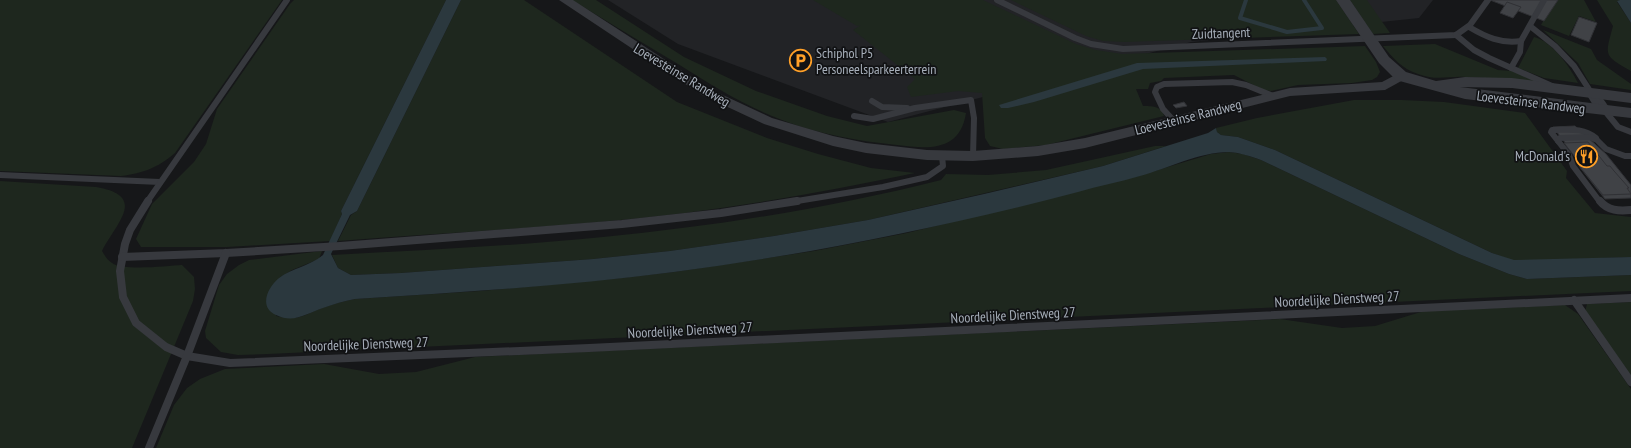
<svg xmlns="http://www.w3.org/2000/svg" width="1631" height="448" font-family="'PT Sans Narrow',sans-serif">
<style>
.built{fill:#222326}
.green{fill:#1e271e}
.water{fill:#2b383e}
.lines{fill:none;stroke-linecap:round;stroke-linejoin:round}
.stream{stroke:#2b383e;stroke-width:4}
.building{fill:#404246;stroke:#303135}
.service-far1{stroke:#37393e;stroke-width:6}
.service{stroke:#37393e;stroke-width:8}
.minor{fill:#37393e;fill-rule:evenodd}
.tertiary{fill:#37393e;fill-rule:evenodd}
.labels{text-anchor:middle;stroke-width:3.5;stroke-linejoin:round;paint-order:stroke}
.street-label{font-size:14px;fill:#a7afba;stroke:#111214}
.poi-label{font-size:14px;fill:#a7afba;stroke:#111214;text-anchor:start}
</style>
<rect width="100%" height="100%" fill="#161719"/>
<polygon class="built" points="608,0 1433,0 1419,18 1191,42 888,122 678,44"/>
<g class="green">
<path d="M0,0H282L175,153C157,168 144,173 121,176L0,171Z"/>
<polygon points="294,0 446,0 341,211 342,214 330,241 227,247 141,247 136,239 152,204 194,162 206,144 217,109 290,4"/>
<path d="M461,0H524L677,102L767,138L818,154L871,168L915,173C839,189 762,203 685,213C570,227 454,232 338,241L351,215L357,211Z"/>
<path d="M572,0H596L684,57L756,91L827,116L867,126L954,110L966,113C960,152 928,149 897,145C858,141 818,134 782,120C745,106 711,85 678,64C642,43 607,21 572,0Z"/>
<path d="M813,0H983L1076,44L1096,50L1122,54L1365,46L1376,62L1380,72L1377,77L1372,80L1352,83L1298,85L1271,91L1263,90L1234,75L1164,78L1161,81L1150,83L1148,89H1136L1143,106C1151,106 1162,106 1164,116L1046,145L1003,149L990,146L985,138L982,93L958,91L911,97L907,87L915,79L853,30L861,25L857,26Z"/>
<polygon points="1011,0 1336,0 1359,34 1125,42 1103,41 1086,36"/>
<polygon points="1350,0 1367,0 1390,33 1373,34"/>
<polygon points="1555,0 1584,0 1596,22 1579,16 1569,36 1541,25"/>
<path d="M1597,0H1620L1617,2L1631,23V71C1603,55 1605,56 1613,26Z"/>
<polygon points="1543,30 1591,49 1597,60 1631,84 1631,90 1590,84 1578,63"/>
<path d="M1534,37C1552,41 1570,67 1578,83L1544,78L1518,68Z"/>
<path d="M1435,44L1498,70L1512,71L1543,84C1517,81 1492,78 1466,77C1448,76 1436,81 1418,74C1402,69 1393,58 1383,46Z"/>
<polygon points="1354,100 1402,100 1444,102 1525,113 1567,171 1566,178 1595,213 1631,217 1631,257 1514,261 1492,253 1275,150 1238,137 1221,135 1217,132 1216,128 1257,118"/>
<path d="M1155,146H1166L1103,166L868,220L774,236L670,251L593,259L401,273L351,275L338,268L332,255C423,250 513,246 603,237C717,226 830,208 941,180L946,174L988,175L1046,170Z"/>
<path d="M1229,152L1243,154L1261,160L1459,254L1509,274L1527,279L1631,275V291L268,354L238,355L221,352L206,338L205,331L219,285L227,274L239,265L249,260L322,251L319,259L292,270L279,278L276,316C300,321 301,316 322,308C333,304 344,301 355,299L480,291L611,279L674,272L814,251L907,233L1138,176L1211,154Z"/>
<path d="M0,181L96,187C148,196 117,222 102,251C105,256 107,260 112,263C123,271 167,266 182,265L194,277L195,289L193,301L132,448H0Z"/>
<polygon points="1631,302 1631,377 1585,312 1587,304"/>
<polygon points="1565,305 1578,314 1631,389 1631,448 156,448 174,405 187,388 200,379 225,369 324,364 379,374 416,372 475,357 1280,319 1342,328 1375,326 1424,311"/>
</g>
<g class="water">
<path d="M446,0H461L357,211L350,215L331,254L338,268L351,275L401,273L593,259L670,251L774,236L868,220L984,194L1103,166L1208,133L1216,128L1217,132L1221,135L1238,137L1275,150L1492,253L1514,260L1631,257V275L1527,279L1509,274L1459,254L1261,160C1250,156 1241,153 1229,152C1199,152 1169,168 1140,176C1120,182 1098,186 1078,192C945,227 810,254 674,272C568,286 462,292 355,299C344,301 334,304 323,308C307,313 294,324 276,315C258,307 268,287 279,278C292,268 310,266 323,255L342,214L341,211Z"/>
<polygon points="1620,0 1631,0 1631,23 1617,1"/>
<polygon points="1325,57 1327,59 1326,61 1143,69 1034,102 1008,108 1001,108 999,105 1137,63"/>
</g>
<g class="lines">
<polyline class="stream" points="1246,0 1240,18 1287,32 1322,28 1304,0"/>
</g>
<g class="building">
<polygon points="1490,0 1558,0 1544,21"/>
<polygon points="1507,2 1521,7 1513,18 1500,13"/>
<polygon points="1579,17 1597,23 1589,42 1571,35"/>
<polygon points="1184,102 1187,106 1176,108 1173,105"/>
<polygon points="1575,126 1606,154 1631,185 1631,198 1605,199 1579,166 1583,166 1553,127"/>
<polygon points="1588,142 1607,166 1610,166 1614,171 1629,188 1627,188 1631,194 1603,195 1580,167 1583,167 1564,143"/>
</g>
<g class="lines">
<g class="service-far1">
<polyline points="997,0 1075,38 1091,44 1123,49 1456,35 1470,25 1488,0"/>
<polyline points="1530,26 1555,46 1574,66 1592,94"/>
<path d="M1469,27C1486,37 1501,44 1521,41L1544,0"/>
<polyline points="1456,35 1474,50 1489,58 1552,86"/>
<polyline points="1511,68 1520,52 1521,41"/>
<polyline points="872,101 882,107 907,108"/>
<polyline points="1605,111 1618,127 1631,132"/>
<polyline points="854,116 873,119 915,108 971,100 974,118 973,156"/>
<polyline points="1174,121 1163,109 1155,92 1157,87 1164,84 1232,82 1246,85 1273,96"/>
<path d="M1558,141L1551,132L1552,130C1568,130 1583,127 1596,138"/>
<polyline points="0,175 160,182"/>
<polyline points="147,202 287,0"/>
<polyline points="791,202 883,187 927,177 943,166 942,156"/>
<polyline points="1600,202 1573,166 1569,155 1558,141 1560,138 1590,137 1597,140 1606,149 1625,156 1631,156"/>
</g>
<g class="service">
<polyline points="148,201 130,230 125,244 120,271 123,297 136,323 166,347 187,356 230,363 589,348 1631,298"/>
<path d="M1600,201C1608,211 1619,211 1631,210"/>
<polyline points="122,257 226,253 340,246 622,224 721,213 797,201"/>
<polyline points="1574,300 1631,382"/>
<polyline points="149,448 187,356 226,253"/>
</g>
<g class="minor">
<polygon points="559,0 573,0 710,89 772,118 833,136 866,143 927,150 973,151 1038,146 1085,138 1290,88 1382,82 1401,72 1405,73 1407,76 1405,79 1385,90 1290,96 1085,148 1038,156 973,161 927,160 866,153 833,146 764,124 702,95"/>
<path d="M1592,90C1600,92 1607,104 1611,111L1609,114C1599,117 1593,105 1588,97L1586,94L1588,91Z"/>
</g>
<polygon class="tertiary" points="1336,0 1350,0 1389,57 1406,72 1436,81 1465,77 1512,78 1631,93 1631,103 1512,88 1460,87 1631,108 1631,118 1465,99 1396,80 1379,63"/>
</g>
<defs>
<symbol id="parking-ring" viewBox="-11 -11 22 22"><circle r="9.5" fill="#111214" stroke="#ffa028" stroke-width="1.5"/><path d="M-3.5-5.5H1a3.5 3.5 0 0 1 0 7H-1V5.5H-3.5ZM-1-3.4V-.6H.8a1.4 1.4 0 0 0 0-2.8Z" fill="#ffa028"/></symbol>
<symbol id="restaurant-ring" viewBox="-11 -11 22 22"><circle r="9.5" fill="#111214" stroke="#ffa028" stroke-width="1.5"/><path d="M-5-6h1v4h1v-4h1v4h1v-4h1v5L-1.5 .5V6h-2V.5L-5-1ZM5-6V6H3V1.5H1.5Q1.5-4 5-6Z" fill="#ffa028"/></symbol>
</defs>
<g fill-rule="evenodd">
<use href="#parking-ring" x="788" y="48" width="25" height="25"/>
<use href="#restaurant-ring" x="1574" y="144" width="25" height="25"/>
</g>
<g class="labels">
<g class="street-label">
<text transform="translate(1221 33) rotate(-2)" y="5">Zuidtangent</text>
<text transform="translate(682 75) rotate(31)" y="5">Loevesteinse Randweg</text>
<text transform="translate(1531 102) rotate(7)" y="5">Loevesteinse Randweg</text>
<text transform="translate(1188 117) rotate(-14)" y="5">Loevesteinse Randweg</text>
<text transform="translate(1337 299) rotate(-3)" y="5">Noordelijke Dienstweg 27</text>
<text transform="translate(1013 315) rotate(-3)" y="5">Noordelijke Dienstweg 27</text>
<text transform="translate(690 330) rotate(-3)" y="5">Noordelijke Dienstweg 27</text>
<text transform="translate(366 344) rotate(-2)" y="5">Noordelijke Dienstweg 27</text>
</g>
<g class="poi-label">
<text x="816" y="58">Schiphol P5<tspan x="816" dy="16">Personeelsparkeerterrein</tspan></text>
<text x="1570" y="161" text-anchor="end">McDonald's</text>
</g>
</g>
</svg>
